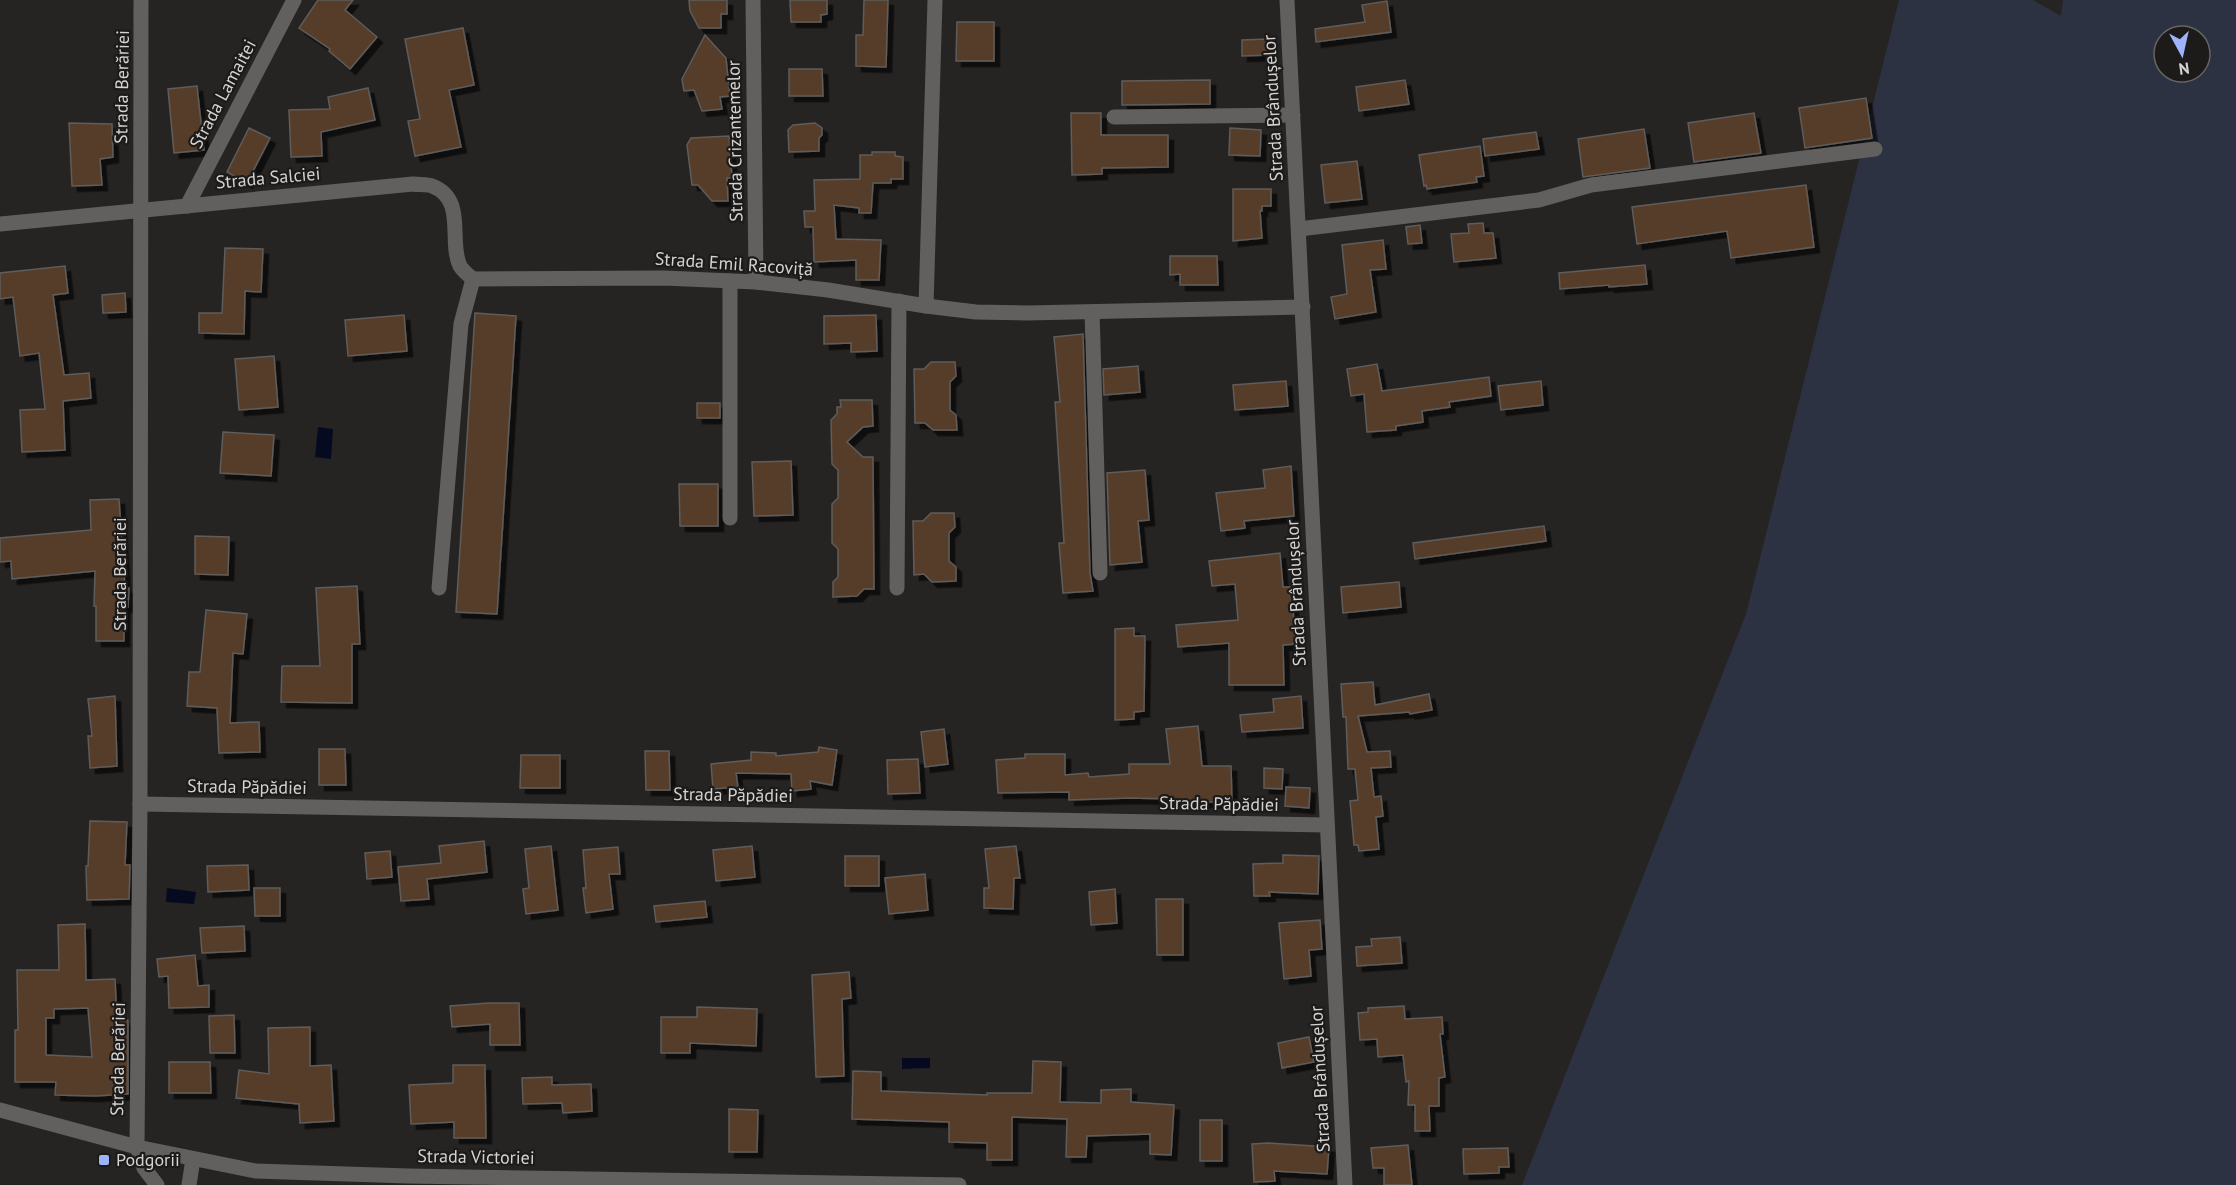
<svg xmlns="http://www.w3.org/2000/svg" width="2236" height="1185" font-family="'PT Sans',sans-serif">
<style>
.green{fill:#2c3242;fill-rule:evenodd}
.water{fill:#060a20}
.building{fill:#573c2b;stroke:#5f5c5a;stroke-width:1.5;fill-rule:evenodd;filter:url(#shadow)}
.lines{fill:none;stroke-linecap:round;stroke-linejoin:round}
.minor{stroke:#61605f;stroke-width:15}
.tertiary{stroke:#61605f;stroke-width:15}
.poi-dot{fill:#9db4fd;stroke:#1d1b19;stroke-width:2}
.labels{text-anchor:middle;stroke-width:4.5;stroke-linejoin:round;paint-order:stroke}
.street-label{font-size:18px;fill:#d5d3d2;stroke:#1d1b19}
.poi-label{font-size:18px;fill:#d5d3d2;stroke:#1d1b19;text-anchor:start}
</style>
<defs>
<filter id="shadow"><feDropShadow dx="5.5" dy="5.5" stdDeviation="0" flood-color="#0009"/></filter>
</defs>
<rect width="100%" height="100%" fill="#262422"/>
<path class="green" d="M1899,0H2033L2061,16L2063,0H2236V1185H1522L1746,614ZM2164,36H2200V72H2164Z"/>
<g class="water">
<polygon points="318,427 333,429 331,459 315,457"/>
<polygon points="167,888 196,892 194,904 166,902"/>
<polygon points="902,1058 930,1058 930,1068 902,1069"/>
</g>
<g class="building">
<polygon points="318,0 353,0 345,10 377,37 350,69 329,51 330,49 299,28"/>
<polygon points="689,0 727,0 727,14 721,14 721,28 699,28 690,11"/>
<polygon points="790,0 827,0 827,14 821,15 821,22 791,22"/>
<polygon points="864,0 888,0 886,67 856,66 856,35 863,35"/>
<polygon points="1387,1 1391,32 1316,42 1315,29 1365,22 1362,5"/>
<polygon points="957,22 994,22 994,61 956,61"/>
<polygon points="463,28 474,85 449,90 461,147 415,156 408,121 420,119 405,39"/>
<polygon points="705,35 726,58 730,96 720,97 722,109 702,111 694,90 684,91 682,79"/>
<polygon points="1268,39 1269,55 1242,56 1242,40"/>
<polygon points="789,69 822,69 823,96 789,96"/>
<polygon points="1210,80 1210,104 1122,105 1122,81"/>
<polygon points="1405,80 1409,104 1359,111 1356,87"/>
<polygon points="197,86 204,150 174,153 168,89"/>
<polygon points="368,88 375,120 321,132 322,156 291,157 289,110 330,109 328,97"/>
<polygon points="1866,98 1872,138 1805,148 1799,108"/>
<polygon points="1071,113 1101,113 1101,135 1168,135 1168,167 1102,168 1102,174 1072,175"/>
<polygon points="1754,113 1761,153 1694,162 1688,123"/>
<polygon points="69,123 112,124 113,157 100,159 102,185 72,186"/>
<polygon points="815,123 822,128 822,135 819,138 819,151 789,152 788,130 793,125"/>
<polygon points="249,128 270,138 247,183 227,172"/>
<polygon points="1230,128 1261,130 1260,156 1229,155"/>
<polygon points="1644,129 1650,168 1583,177 1578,139"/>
<polygon points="1536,132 1539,149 1485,156 1483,139"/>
<polygon points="729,136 732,178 727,178 728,201 712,201 698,185 692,185 687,145 691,138"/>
<polygon points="1480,146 1484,176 1476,177 1477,182 1427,189 1426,185 1424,186 1419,155"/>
<polygon points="872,152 895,152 895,156 903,157 903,179 891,179 891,183 873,183 871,213 859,213 859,208 834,205 836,239 881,240 879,280 856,280 856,260 814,262 813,227 805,227 804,211 815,211 814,180 860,179 860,155 872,155"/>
<polygon points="1357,161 1362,199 1325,203 1321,165"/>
<polygon points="1806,185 1814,247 1731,258 1727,231 1637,244 1632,207"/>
<polygon points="1233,189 1271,189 1271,206 1262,206 1262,211 1260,211 1262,238 1233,241"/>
<polygon points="1483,223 1484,233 1493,233 1496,258 1454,262 1451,234 1469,233 1468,224"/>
<polygon points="1420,225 1422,243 1408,244 1406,227"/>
<polygon points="1383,240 1386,269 1370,270 1376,312 1335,319 1331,297 1347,294 1342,245"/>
<polygon points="225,248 263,249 261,292 245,291 244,334 199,333 199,313 222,313"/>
<polygon points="1170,256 1217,256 1218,285 1180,285 1180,274 1170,275"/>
<polygon points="1645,265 1647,284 1609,287 1609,285 1560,289 1559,273"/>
<polygon points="65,266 68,293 53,295 64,375 89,373 91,398 63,401 65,450 22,452 20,410 45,409 39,353 20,356 13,297 0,299 0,273"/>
<polygon points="125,293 126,312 103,313 102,295"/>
<polygon points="475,313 516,316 497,614 456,612"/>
<polygon points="404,315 407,351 348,356 345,320"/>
<polygon points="876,315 877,351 851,352 851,343 824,344 824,316"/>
<polygon points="1083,334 1090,573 1093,591 1063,593 1059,543 1064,543 1055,402 1060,402 1054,337"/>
<polygon points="274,356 278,407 239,410 235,359"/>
<polygon points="931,362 955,362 956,376 950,382 950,410 956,415 957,430 933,430 925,423 915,423 914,369 924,369"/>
<polygon points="1377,364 1382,391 1489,377 1491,396 1449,402 1450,407 1422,411 1423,422 1396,426 1396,430 1367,432 1364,394 1351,396 1347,369"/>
<polygon points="1138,366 1140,392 1104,395 1103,369"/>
<polygon points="1286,381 1288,406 1235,410 1233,385"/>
<polygon points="1541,381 1543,405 1501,410 1498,386"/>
<polygon points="840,400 872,400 873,426 863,427 847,442 863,457 873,457 874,589 864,589 857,596 833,597 833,582 838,577 838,549 832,543 832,504 838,498 838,470 832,464 831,420 837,414 837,407 841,407"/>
<rect x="697" y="403" width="23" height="15"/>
<polygon points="223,432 274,435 271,476 220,473"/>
<polygon points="791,461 793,515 754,516 752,462"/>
<polygon points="1291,466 1294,516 1244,521 1245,528 1221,531 1216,493 1265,488 1263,470"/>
<polygon points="1145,470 1149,520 1138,521 1142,562 1110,565 1107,473"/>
<polygon points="679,484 718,484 718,526 680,526"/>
<polygon points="119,499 125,588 129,588 128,607 124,607 124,641 96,641 96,606 94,606 95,571 12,579 11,561 0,562 0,538 91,530 90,500"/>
<polygon points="931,513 954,513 955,527 949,533 949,561 956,567 956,581 932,582 924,574 914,575 913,521 923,521"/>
<polygon points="1544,526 1546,541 1415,559 1413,543"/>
<polygon points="195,536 229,537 228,575 195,574"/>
<polygon points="1280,553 1283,587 1291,587 1296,644 1283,645 1284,685 1229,685 1229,643 1178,647 1176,625 1238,620 1235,584 1212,586 1209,561"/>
<polygon points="1399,582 1401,607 1343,613 1341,587"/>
<polygon points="357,586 360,644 352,644 352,703 281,702 282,666 320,666 316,588"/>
<polygon points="206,610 247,614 243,654 233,653 230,723 259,722 260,752 219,753 217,708 187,706 189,672 200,672"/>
<polygon points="1134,628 1134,636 1145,636 1144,711 1134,712 1134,719 1115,720 1115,629"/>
<polygon points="1373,682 1375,705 1429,694 1432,710 1410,714 1409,712 1358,716 1367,752 1390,751 1391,767 1371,768 1374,797 1381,796 1383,816 1376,817 1379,849 1359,851 1358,845 1354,845 1350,801 1358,800 1355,769 1348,769 1346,717 1343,717 1341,684"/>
<polygon points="115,696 117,766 90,768 88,736 92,736 88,699"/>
<polygon points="1301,696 1303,728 1242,732 1240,715 1274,712 1273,699"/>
<polygon points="1198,726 1202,766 1231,766 1232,802 1174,802 1174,799 1129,798 1069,800 1069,792 998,793 996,760 1025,758 1025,754 1065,754 1065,775 1088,773 1089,777 1129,774 1129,764 1170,764 1166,729"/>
<polygon points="944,729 948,764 925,767 921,732"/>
<polygon points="819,747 837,750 832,785 810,781 811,789 792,791 791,774 736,773 738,787 713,789 711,764 751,760 751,752 776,753 776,756 818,752"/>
<polygon points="319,749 345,749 346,785 319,785"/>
<polygon points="645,751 669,751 670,790 646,790"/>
<polygon points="521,755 560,755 560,788 520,788"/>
<polygon points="918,759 920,793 888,794 887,760"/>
<polygon points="1264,768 1283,769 1282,789 1264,788"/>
<polygon points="1286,787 1310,788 1309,808 1285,806"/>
<polygon points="90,821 127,822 125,865 130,865 129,899 87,900 86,866 88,866"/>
<polygon points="484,841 487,872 427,879 429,899 401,901 398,867 441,863 439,846"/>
<polygon points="551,846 558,910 526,914 523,889 529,888 525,849"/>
<polygon points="752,846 755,877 716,881 713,850"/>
<polygon points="1016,846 1020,878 1014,878 1013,909 984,908 984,888 989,888 985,849"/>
<polygon points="618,847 620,874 609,874 613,909 586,913 583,888 586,888 583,850"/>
<polygon points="390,851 392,877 367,879 365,853"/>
<polygon points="1283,855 1319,856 1318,894 1269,892 1270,896 1254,896 1253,864 1283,863"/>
<rect x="845" y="856" width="34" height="30"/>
<polygon points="248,865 249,890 208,892 207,866"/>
<polygon points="925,874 928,910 889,914 885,878"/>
<polygon points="254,888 280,888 280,916 255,916"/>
<polygon points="1115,889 1117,923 1091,925 1089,892"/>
<polygon points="1156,899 1183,899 1183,955 1157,955"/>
<polygon points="705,901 707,917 656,922 654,906"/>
<polygon points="1320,920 1322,949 1309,950 1311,976 1284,979 1279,923"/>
<path d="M85,924L86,980L115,979L117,1021L128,1020V1094L95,1096L55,1095L56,1082H15V1030H18L17,970H59L58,925ZM88,1008L92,1057L46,1055V1018H54V1009Z"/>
<polygon points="244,926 245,951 202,953 200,928"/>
<polygon points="1400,937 1402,963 1357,966 1356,947 1372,946 1371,939"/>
<polygon points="195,955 198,986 209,985 209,1007 169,1008 168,976 159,977 157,959"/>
<polygon points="849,972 851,998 842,999 844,1076 816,1077 812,975"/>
<polygon points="489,1003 519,1003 520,1045 490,1045 490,1024 452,1027 450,1006"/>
<polygon points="1404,1006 1405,1019 1442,1017 1443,1034 1440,1034 1445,1077 1439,1078 1439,1106 1429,1106 1430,1131 1415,1131 1415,1105 1408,1105 1409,1081 1406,1082 1403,1055 1378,1057 1377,1039 1360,1040 1358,1013 1368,1012 1368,1008"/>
<polygon points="697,1007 757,1009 756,1046 690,1043 690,1053 661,1053 661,1017 697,1017"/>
<polygon points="234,1015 235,1053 210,1053 209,1016"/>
<polygon points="310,1027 310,1066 331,1065 334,1121 300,1123 299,1104 236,1098 239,1070 269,1074 268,1028"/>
<polygon points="1309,1037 1314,1062 1282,1068 1278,1043"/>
<polygon points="1033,1061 1061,1062 1060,1102 1101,1103 1101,1090 1131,1089 1131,1102 1174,1105 1171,1155 1150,1154 1150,1134 1087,1136 1086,1157 1066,1157 1067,1119 1012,1117 1012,1160 987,1160 987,1143 949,1142 949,1122 852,1119 853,1071 881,1072 881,1091 987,1095 987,1093 1032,1093"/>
<polygon points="169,1062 210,1062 211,1093 169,1093"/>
<polygon points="453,1065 485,1065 486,1138 454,1138 454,1122 411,1124 409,1085 453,1083"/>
<polygon points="552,1077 552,1085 591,1084 592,1111 563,1113 562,1103 523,1104 522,1078"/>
<polygon points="729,1109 758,1110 757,1152 729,1152"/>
<rect x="1200" y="1120" width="22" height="41"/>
<polygon points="1268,1143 1329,1147 1327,1174 1274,1171 1275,1181 1254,1182 1252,1144"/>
<polygon points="1408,1145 1412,1185 1384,1185 1384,1168 1373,1168 1371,1148"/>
<polygon points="1508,1148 1509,1167 1499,1167 1499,1173 1464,1174 1463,1149"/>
</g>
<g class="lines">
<g class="minor">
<polyline points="141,0 140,804 137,1147 144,1168 157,1185"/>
<polyline points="753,0 756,282"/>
<polyline points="1287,0 1345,1185"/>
<polyline points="1114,117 1293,115"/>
<polyline points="187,206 294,0"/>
<path d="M0,224L413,184C419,185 427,184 432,186C467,199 448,241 460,266C463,271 468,275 473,279"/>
<polyline points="1299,229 1539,200 1591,185 1875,149"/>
<polyline points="926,306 935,0"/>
<polyline points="1092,312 1100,573"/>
<polyline points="730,518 730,281"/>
<polyline points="439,588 461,324 473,279 664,278 756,282 828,290 926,306 976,312 1027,313 1303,307"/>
<polyline points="897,588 899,301"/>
<polyline points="140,804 1326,825"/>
</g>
<g class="tertiary">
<polyline points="0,1110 137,1147 255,1171 408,1176 959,1185"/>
<polyline points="189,1185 193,1159"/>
</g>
</g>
<rect class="poi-dot" x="98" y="1154" width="12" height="12" rx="3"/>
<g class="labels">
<g class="street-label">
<text transform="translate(122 87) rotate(-89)" y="6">Strada Berăriei</text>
<text transform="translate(223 94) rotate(-62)" y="6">Strada Lamaitei</text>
<text transform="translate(1273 108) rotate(-93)" y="6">Strada Brândușelor</text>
<text transform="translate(735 141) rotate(-91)" y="6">Strada Crizantemelor</text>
<text transform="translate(268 178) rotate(-5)" y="6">Strada Salciei</text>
<text transform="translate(734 264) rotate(4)" y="6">Strada Emil Racoviță</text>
<text transform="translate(120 574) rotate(-90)" y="6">Strada Berăriei</text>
<text transform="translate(1296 593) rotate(-93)" y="6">Strada Brândușelor</text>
<text transform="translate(247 787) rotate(1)" y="6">Strada Păpădiei</text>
<text transform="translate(733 795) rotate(1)" y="6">Strada Păpădiei</text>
<text transform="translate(1219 804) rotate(1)" y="6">Strada Păpădiei</text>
<text transform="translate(118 1059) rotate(-89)" y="6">Strada Berăriei</text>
<text transform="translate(1320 1079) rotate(-93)" y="6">Strada Brândușelor</text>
<text transform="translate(476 1157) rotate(1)" y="6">Strada Victoriei</text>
</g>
<g class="poi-label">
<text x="116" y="1166">Podgorii</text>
</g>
</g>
<g transform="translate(2182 54) rotate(172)"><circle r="28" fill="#1d1b19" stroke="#676563" stroke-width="1.5"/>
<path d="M0-4.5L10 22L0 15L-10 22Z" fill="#9db4fd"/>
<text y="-9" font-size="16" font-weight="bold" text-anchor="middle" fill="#d5d3d2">N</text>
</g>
</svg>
